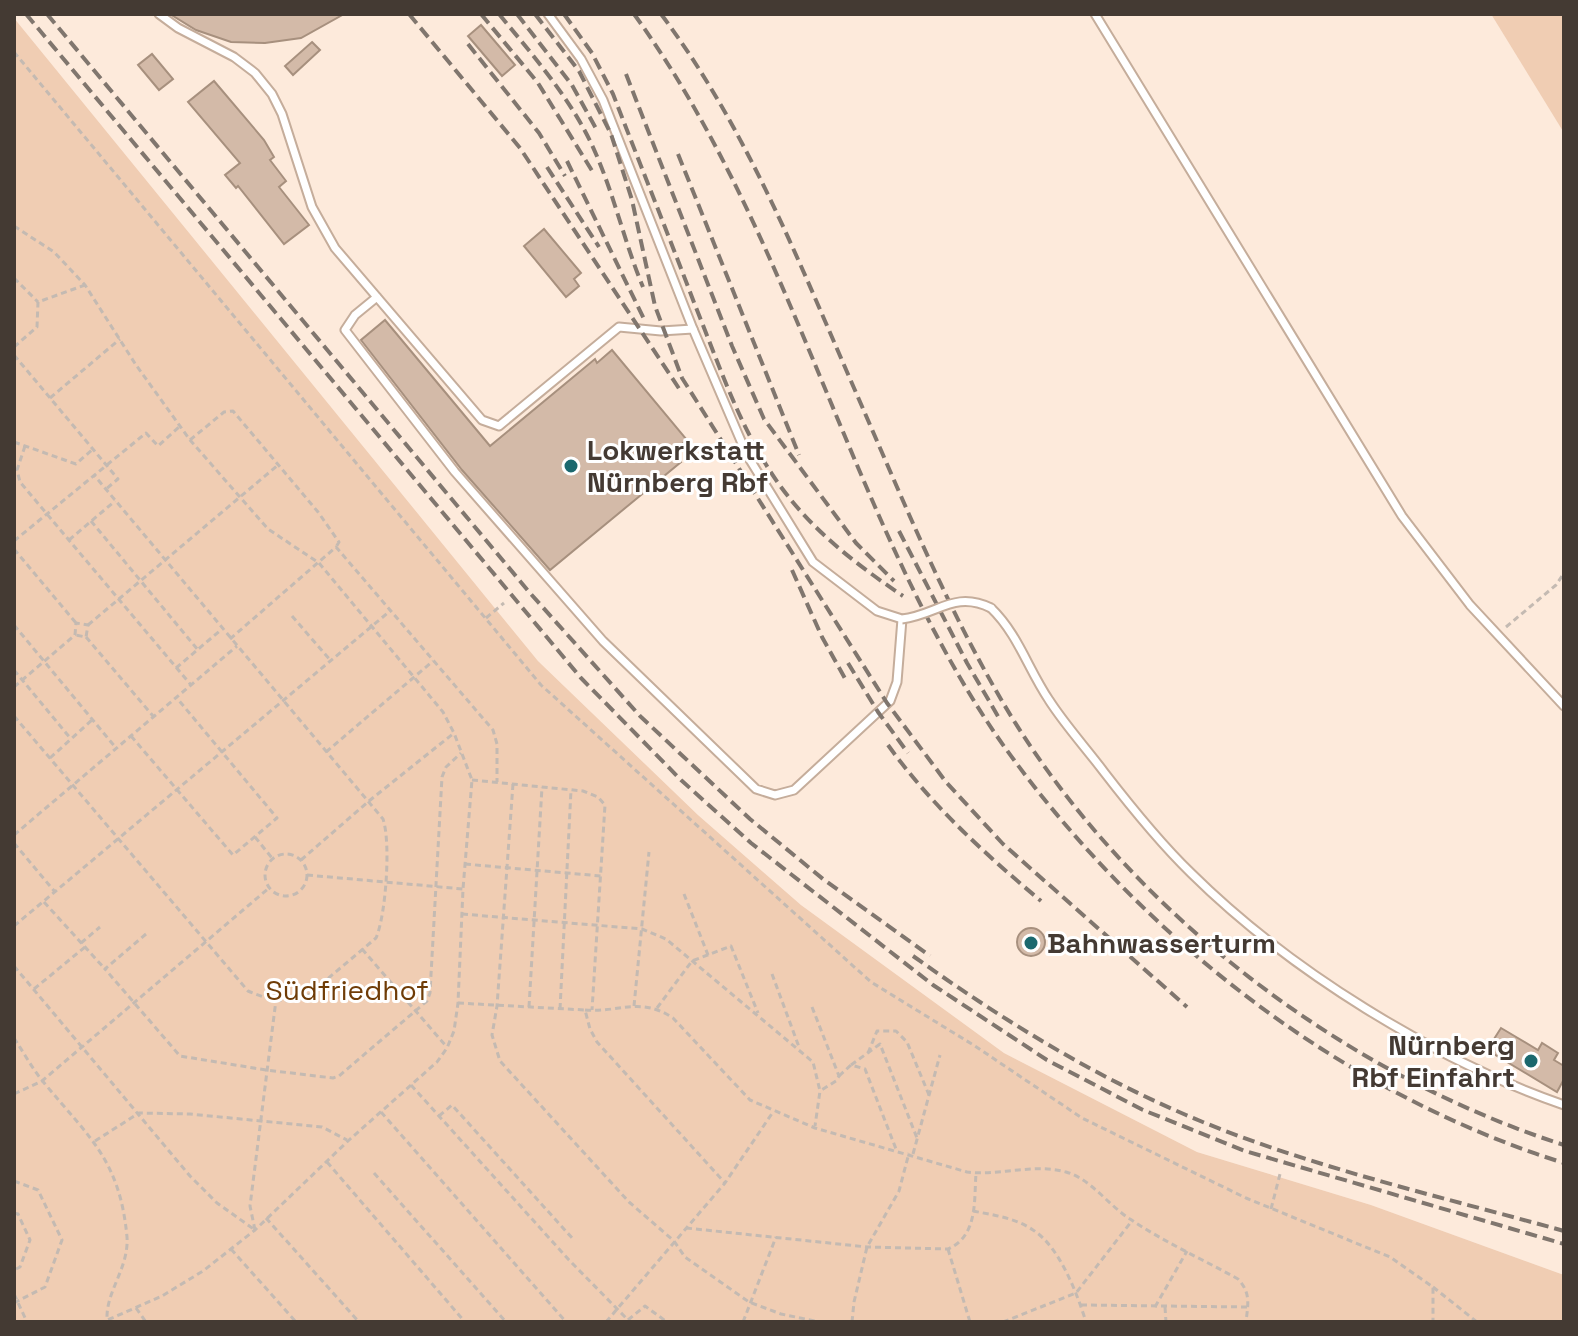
<svg xmlns="http://www.w3.org/2000/svg" width="1578" height="1336" font-family="'Space Grotesk',sans-serif">
<style>
.built{fill:#fdeadb}
.green{fill:#f0cdb3}
.building{fill:#d3baa8;stroke:#a7907e;stroke-width:2}
.lines{fill:none;stroke-linecap:round;stroke-linejoin:round}
.service-casing{stroke:#c5ad9b;stroke-width:11}
.path{stroke:#c4bab2;stroke-width:3;stroke-dasharray:6 4;stroke-linecap:butt}
.service{stroke:#fff;stroke-width:7}
.rail{stroke:#80766e;stroke-width:4;stroke-dasharray:12 6;stroke-linecap:butt}
.service-bridge-casing{stroke:#c5ad9b;stroke-width:11;stroke-linecap:butt}
.service-bridge{stroke:#fff;stroke-width:7}
.poi-dot{fill:#1b686e;stroke:#fff;stroke-width:3}
.labels{text-anchor:middle;stroke-width:6;stroke-linejoin:round;paint-order:stroke}
.poi-label{font-size:28px;font-weight:bold;fill:#443a33;stroke:#fff;text-anchor:start}
.park-label{font-size:28px;fill:#6f3c07;stroke:#fff}
</style>
<rect width="100%" height="100%" fill="#fdf3eb"/>
<polygon class="built" points="14,14 1491,14 1564,133 1564,1275 1371,1205 1197,1152 1004,1053 801,905 698,815 538,661 14,18"/>
<g class="green">
<polygon points="1491,14 1564,14 1564,133"/>
<polygon points="14,18 538,661 698,815 801,905 1004,1053 1197,1152 1371,1205 1564,1275 1564,1322 14,1322"/>
</g>
<g class="building">
<polygon points="170,14 344,14 301,38 265,43 231,42 196,30"/>
<polygon points="481,25 515,65 502,76 468,36"/>
<polygon points="312,42 320,50 293,75 285,66"/>
<polygon points="152,54 173,79 159,90 138,65"/>
<polygon points="214,81 264,140 274,157 270,160 286,181 279,187 309,225 284,244 238,186 236,188 225,175 240,163 188,102"/>
<polygon points="544,229 581,273 574,279 579,286 566,297 524,246"/>
<polygon points="385,320 490,446 595,359 597,363 612,350 687,440 673,451 681,462 550,570 462,470 361,340"/>
<circle cx="1031" cy="942" r="14"/>
<polygon points="1501,1028 1538,1050 1542,1043 1558,1053 1554,1060 1564,1066 1564,1079 1557,1092 1487,1050"/>
</g>
<g class="lines">
<defs>
<g id="service">
<polyline points="159,14 178,28 234,57 255,73 272,94 282,114 312,207 335,248 482,420 499,426 619,327 661,331 693,329 747,455 813,562 877,611 902,619 897,682 890,701 794,790 775,795 756,789 603,641 455,472 345,330 355,315 377,297"/>
<polyline points="548,14 581,59 603,100 693,329"/>
<polyline points="1095,14 1402,516 1470,605 1564,706"/>
<path d="M991,608C1018,634 1028,669 1049,700C1065,725 1086,748 1104,772C1131,807 1159,842 1191,873C1289,970 1434,1060 1564,1105"/>
</g>
</defs>
<use href="#service" class="service-casing"/>
<g class="path">
<polyline points="14,52 541,685 871,982 975,1046 1082,1118 1246,1198 1390,1257 1433,1287 1433,1322"/>
<polyline points="14,226 54,252 85,285 136,365 190,440 268,529 319,563 443,712 454,733 472,780 463,889 458,1003 454,1031 447,1048 437,1062 348,1141 255,1230 203,1271 162,1296 103,1322"/>
<polyline points="14,278 38,302"/>
<polyline points="14,347 37,327 38,302 85,285"/>
<polyline points="14,355 118,479 106,489"/>
<polyline points="50,398 120,339"/>
<polyline points="190,440 224,412 233,411 318,512 339,542 336,547"/>
<polyline points="14,442 76,464 93,449"/>
<polyline points="25,446 17,470 20,482 191,685"/>
<polyline points="91,521 198,650"/>
<polyline points="69,540 115,501"/>
<polyline points="14,541 146,433 158,446 179,427"/>
<polyline points="14,549 76,623"/>
<polyline points="292,616 331,661"/>
<polyline points="486,618 504,603"/>
<polyline points="14,625 116,748"/>
<polyline points="88,625 278,465"/>
<polyline points="1506,627 1556,585 1564,573"/>
<polyline points="86,637 153,716"/>
<polyline points="230,639 336,547 493,730 497,744 497,782"/>
<polyline points="176,668 222,629"/>
<polyline points="14,670 71,739"/>
<polyline points="14,687 75,635 76,623 88,625 86,637 75,635"/>
<path d="M14,716L248,991C267,999 286,1005 306,997L376,938C386,915 391,842 383,819L94,475"/>
<polyline points="131,736 233,855 277,818 176,697"/>
<polyline points="326,752 433,661"/>
<polyline points="50,758 92,720"/>
<polyline points="472,780 583,791 598,797 605,805 592,1010"/>
<polyline points="513,784 497,1006 492,1035 500,1061 629,1202 674,1241 685,1257 749,1302 781,1314 820,1322"/>
<polyline points="14,835 237,646"/>
<polyline points="255,837 272,858"/>
<polyline points="14,843 55,892"/>
<circle cx="286" cy="875" r="21"/>
<polyline points="301,860 369,801 454,733"/>
<polyline points="465,864 601,876"/>
<polyline points="307,875 463,889"/>
<polyline points="684,894 708,955"/>
<polyline points="44,902 105,969"/>
<polyline points="462,914 642,929 666,939 813,1062 820,1091 815,1126"/>
<polyline points="14,926 390,611"/>
<polyline points="146,934 105,969 180,1056 266,1070 333,1078 339,1076 427,1001 430,993 442,777 446,767 461,753"/>
<polyline points="81,943 100,927"/>
<polyline points="362,949 446,1046"/>
<polyline points="14,966 190,1176 217,1203 255,1230"/>
<polyline points="772,974 799,1047"/>
<polyline points="34,989 85,947"/>
<polyline points="458,1003 585,1010 590,1029 597,1042 725,1183"/>
<polyline points="634,1006 649,852"/>
<polyline points="529,1007 542,787"/>
<polyline points="812,1007 839,1076 836,1081 820,1091"/>
<polyline points="657,1008 692,961 731,946 758,1013"/>
<polyline points="560,1009 571,790"/>
<path d="M585,1010C619,1013 640,996 673,1018L750,1100L815,1128L967,1172C1000,1176 1034,1163 1066,1172C1091,1179 1108,1205 1130,1219C1164,1242 1202,1259 1238,1279C1251,1293 1248,1304 1246,1322"/>
<path d="M14,1038C24,1053 33,1070 45,1084C90,1138 120,1161 127,1237C129,1268 106,1291 107,1319"/>
<polyline points="868,1053 877,1031 896,1031 907,1042 929,1095"/>
<polyline points="851,1065 880,1044 917,1138"/>
<polyline points="839,1076 851,1065 865,1069 896,1149"/>
<polyline points="411,1085 569,1260 630,1322"/>
<polyline points="14,1094 42,1081 269,888"/>
<polyline points="381,1112 566,1322"/>
<polyline points="439,1116 452,1105 573,1239"/>
<polyline points="95,1141 139,1113 190,1114 322,1127 347,1140"/>
<polyline points="913,1154 940,1055"/>
<polyline points="327,1162 465,1322"/>
<polyline points="374,1173 506,1322"/>
<polyline points="14,1181 38,1190 62,1240 45,1287 14,1303"/>
<polyline points="1271,1209 1280,1174"/>
<path d="M973,1211C993,1215 1016,1218 1033,1230C1059,1246 1077,1293 1086,1322"/>
<polyline points="14,1213 18,1214 30,1240 20,1267 14,1270"/>
<polyline points="266,1218 359,1322"/>
<path d="M686,1228L867,1247L948,1249C978,1236 974,1201 976,1173"/>
<polyline points="255,1230 250,1206 276,1000"/>
<polyline points="231,1249 296,1322"/>
<polyline points="948,1249 970,1322"/>
<polyline points="1433,1287 1477,1322"/>
<polyline points="14,1294 27,1322"/>
<polyline points="1081,1305 1248,1307"/>
<polyline points="1155,1307 1187,1251"/>
<polyline points="1165,1307 1166,1322"/>
<polyline points="136,1308 146,1322"/>
<polyline points="628,1320 645,1306 667,1322"/>
<polyline points="606,1322 725,1183 773,1112"/>
<polyline points="743,1322 776,1237"/>
<polyline points="852,1322 854,1302 867,1247 899,1191 909,1153"/>
<polyline points="1003,1322 1076,1293 1131,1222"/>
</g>
<use href="#service" class="service"/>
<g class="rail">
<polyline points="26,14 581,678 681,780 751,843 933,985 1047,1060 1143,1110 1245,1151 1564,1244"/>
<polyline points="47,14 530,593 640,716 750,819 823,879 930,956"/>
<polyline points="409,14 520,148 680,390"/>
<polyline points="481,14 538,83 594,174"/>
<path d="M499,14C535,58 574,102 596,154C615,198 625,244 643,287"/>
<polyline points="517,14 572,85 598,132"/>
<polyline points="535,14 579,71 611,134 632,200 655,306 682,378 887,703 946,782 1003,844 1187,1007"/>
<path d="M564,14L592,53L613,94C640,164 668,234 695,305C720,367 741,432 781,487C814,532 857,565 903,596"/>
<path d="M634,14C758,185 818,392 909,581C939,643 973,705 1014,760C1150,944 1344,1094 1564,1163"/>
<path d="M661,14C746,127 798,260 854,388C900,493 944,602 1002,701C1122,906 1339,1073 1564,1145"/>
<polyline points="468,44 539,133 565,176"/>
<polyline points="626,74 732,346 764,419 856,543 894,581"/>
<polyline points="678,154 799,455"/>
<polyline points="567,161 644,319"/>
<polyline points="547,167 599,247"/>
<polyline points="899,531 967,663 999,718"/>
<polyline points="792,570 822,637 847,682"/>
<polyline points="848,663 878,712 908,753"/>
<path d="M888,745C931,805 985,854 1041,901"/>
<path d="M913,956C1000,1018 1088,1073 1186,1115C1305,1166 1439,1196 1564,1231"/>
</g>
<defs>
<path id="service-bridge" d="M902,619C937,615 954,590 991,608"/>
</defs>
<use href="#service-bridge" class="service-bridge-casing"/>
<use href="#service-bridge" class="service-bridge"/>
</g>
<g class="poi-dot">
<circle cx="571" cy="466" r="8"/>
<circle cx="1031" cy="943" r="8"/>
<circle cx="1531" cy="1061" r="8"/>
</g>
<g class="labels">
<g class="poi-label">
<text x="587" y="460">Lokwerkstatt<tspan x="587" dy="32">Nürnberg Rbf</tspan></text>
<text x="1047" y="953">Bahnwasserturm</text>
<text x="1515" y="1055" text-anchor="end">Nürnberg<tspan x="1515" dy="32">Rbf Einfahrt</tspan></text>
</g>
<g class="park-label">
<text x="347" y="1000">Südfriedhof</text>
</g>
</g>
<rect width="1578" height="1336" fill="none" stroke="#443a33" stroke-width="32"/>
</svg>
